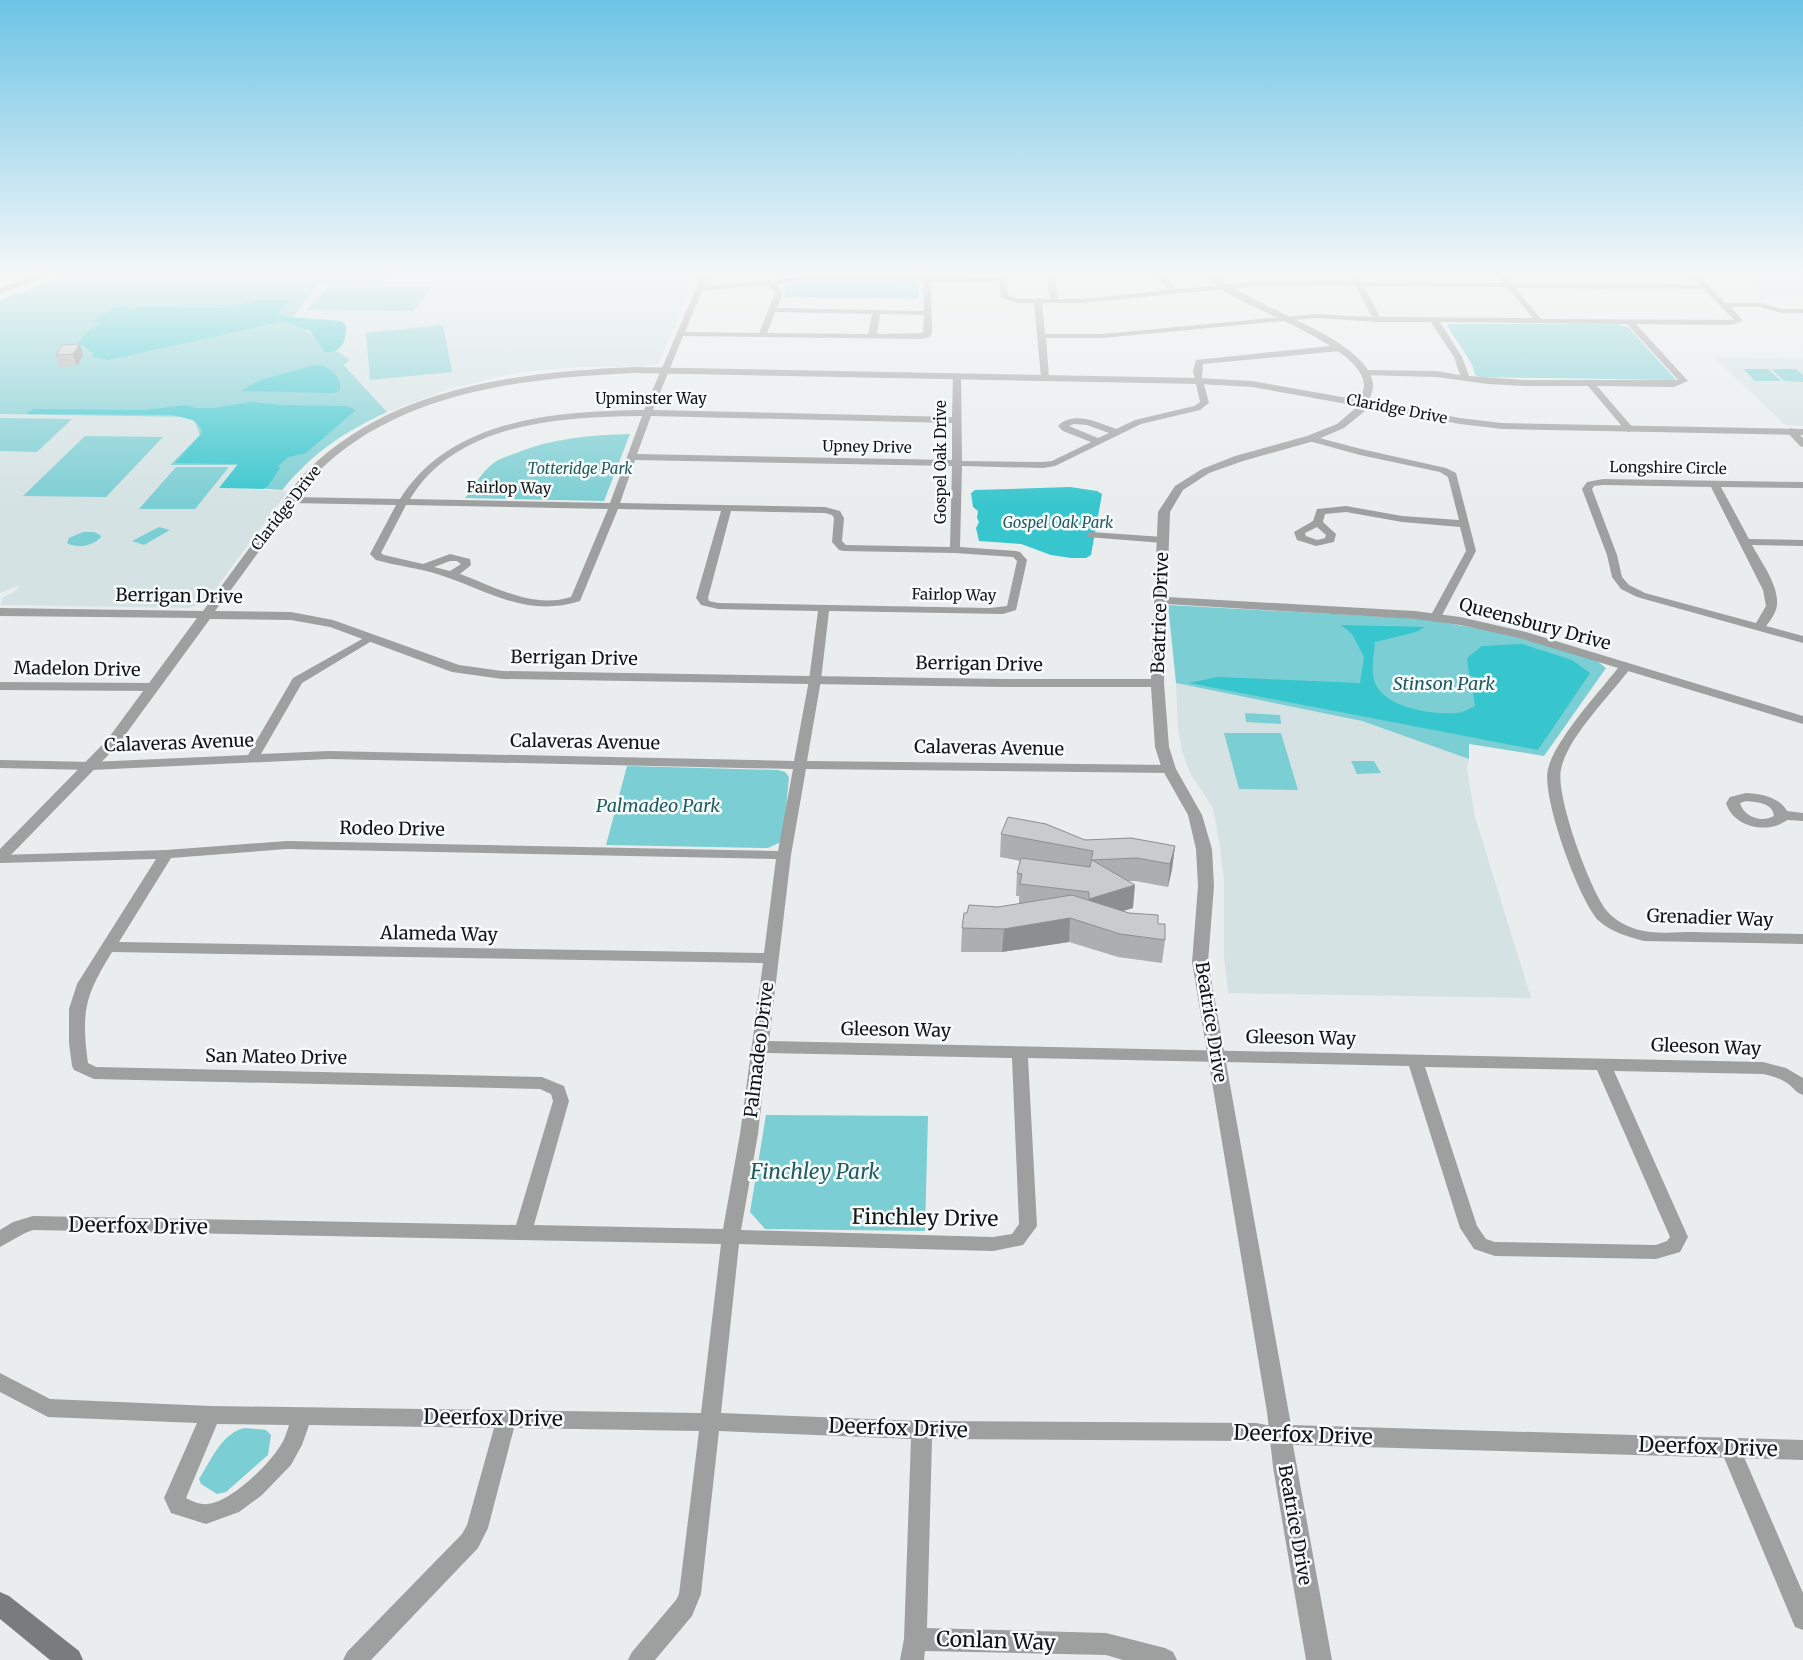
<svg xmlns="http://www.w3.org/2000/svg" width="1803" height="1660" font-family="Merriweather,serif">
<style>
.built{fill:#d4e2e3}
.green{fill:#7bced3}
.forest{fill:#37c6cd}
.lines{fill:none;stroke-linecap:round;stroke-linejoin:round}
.minor{fill:#9ea0a0;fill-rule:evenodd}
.tertiary{fill:#9ea0a0;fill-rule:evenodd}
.secondary{fill:#797c7c;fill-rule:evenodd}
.wall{fill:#acafaf}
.shaded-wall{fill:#8c8f8f}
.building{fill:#c8cccc;stroke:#8c8f8f}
.labels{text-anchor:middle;stroke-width:5;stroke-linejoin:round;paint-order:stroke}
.far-street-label{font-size:15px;fill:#121313;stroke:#f6fbfb}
.far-park-label{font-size:15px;font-style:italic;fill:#225b5e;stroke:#f6fbfb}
.street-label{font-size:18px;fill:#121313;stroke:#f6fbfb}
.park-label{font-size:18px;font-style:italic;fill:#225b5e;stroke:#f6fbfb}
.near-park-label{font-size:21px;font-style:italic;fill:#225b5e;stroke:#f6fbfb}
.near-street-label{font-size:21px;fill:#121313;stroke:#f6fbfb}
</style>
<rect width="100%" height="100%" fill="#e9eded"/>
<g class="built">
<polygon points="394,272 699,272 659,362 651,366 580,367 521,372 452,388 387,412 344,364 291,320 318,283 382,284"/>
<polygon points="1734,272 1803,272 1803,295 1760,294"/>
<polygon points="1714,357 1803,359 1803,426 1785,425"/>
<polygon points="0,414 161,415 187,418 197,423 239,464 219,488 288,491 205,603 189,608 1,605 2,598 14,592 20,585 0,593"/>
<polygon points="1176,683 1362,721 1469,759 1467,769 1475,817 1531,998 1228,993 1224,956 1224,880 1220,846 1213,808 1190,773 1182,751 1178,728"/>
</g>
<g class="green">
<path d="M73,272H394L382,284L318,283L291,320L350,360L344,365L387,412C341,434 315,451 282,490L224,486L238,465H170L200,435L193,417L0,414V300Z"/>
<polygon points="815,281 917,282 920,286 918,299 785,297 785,287 783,284"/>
<polygon points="329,286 432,287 413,311 307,310"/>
<polygon points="1450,324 1617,324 1628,327 1676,380 1480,377 1475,375 1472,364 1447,326"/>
<polygon points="443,325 452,372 370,380 366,333"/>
<polygon points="1743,369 1768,369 1781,381 1755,381"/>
<polygon points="1771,369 1796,369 1803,375 1803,382 1784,381"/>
<polygon points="0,418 72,419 37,452 0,451"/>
<path d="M630,434L604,501L465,498C474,486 482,471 495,462C501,458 509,456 516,453C553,438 591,435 630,434Z"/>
<polygon points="85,436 163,437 106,497 23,496"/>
<polygon points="176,467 229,467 195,509 139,509"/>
<polygon points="159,527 170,530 144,545 132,541"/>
<path d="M83,532H94L100,535L101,537C93,546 77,549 67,543L69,538Z"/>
<polygon points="1168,605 1425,619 1501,633 1554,647 1597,661 1606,668 1544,756 1469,744 1469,759 1362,721 1176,683"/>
<polygon points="1245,713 1280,715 1281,724 1246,722"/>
<polygon points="1224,733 1281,733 1298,790 1239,789"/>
<polygon points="1351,761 1374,761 1381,773 1357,774"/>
<polygon points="627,766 778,770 785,772 789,777 783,841 768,848 606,845"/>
<polygon points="766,1115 928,1116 925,1231 765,1229 750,1212"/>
<path d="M245,1428L266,1430L271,1435L268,1455L226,1492L217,1494L201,1484L199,1479C211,1461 222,1432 245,1428Z"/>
</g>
<g class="forest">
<path d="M320,272H385C362,281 344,278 320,272Z"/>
<path d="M259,300H291L278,313L289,317L342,321L346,326C346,341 343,353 325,352L310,331L284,321L109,360L92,357L94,353C87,351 85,344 77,344L89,330L100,324L93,321L113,308L127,306L129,307L127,309L131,310L138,307L225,308Z"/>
<path d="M315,365C328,364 342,377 340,390L334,393L241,391L260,380Z"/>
<polygon points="252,402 280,405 347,406 356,410 306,453 289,457 278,466 280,468 268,486 263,489 219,488 238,464 175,463 201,434 202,430 197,423 192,420 173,415 26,414 33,409 40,409 144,410 185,405 197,408 214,408"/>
<polygon points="1070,487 1097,491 1102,494 1091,555 1086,558 1071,558 1051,555 1021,544 979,541 976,528 979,522 977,518 978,511 973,507 971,493 975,490"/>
<path d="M1341,625L1425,627L1416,632L1375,642C1374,654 1370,674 1376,685C1387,708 1433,715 1457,713C1462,713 1469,709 1475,706L1472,687H1487L1469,674L1467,658L1482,646L1522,644L1572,660L1590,673L1538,750L1189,683L1218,677L1360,683L1364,657L1352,634Z"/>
</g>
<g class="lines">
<g class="minor">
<polygon points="10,272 23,272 38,278 34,280"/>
<path d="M703,272H711L705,286L816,276L999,278L998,272H1006L1008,295L1018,299H1050L1046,272H1054L1058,299H1081L1169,290L1153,272H1161L1177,289L1267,281H1353L1348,272H1356L1361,282L1503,283L1494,272H1502L1511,283L1699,285L1686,272H1695L1726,303H1760L1782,309H1803V313H1782L1760,307H1731L1743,321L1730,325L1636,324L1688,381L1674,387L1597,386L1634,429L1629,432L1626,431L1588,386H1524L1488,384L1436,377L1363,375V371L1366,370L1436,371L1460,375L1454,357L1431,322H1378L1315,318L1103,338H1046L1049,377L1045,380L1041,377L1034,303H1017L1001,298L999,282H931L932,332L930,337L921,339L683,336L653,410L952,417L953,376L957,373L961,376L962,461L1043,462L1052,461L1091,442L1063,431L1058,426C1073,410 1099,423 1116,429L1135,420L1194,406L1200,402L1193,371L1196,360L1340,345L1344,348L1340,351L1203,364L1202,377L1209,403L1200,410L1141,424L1055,466L1043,468L962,466L960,547L1016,551L1020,552L1027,560L1016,610L1003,614L829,611L821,680L807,761L1169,765L1176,769L1169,773L806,769L791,855L769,1041L1763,1062L1786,1068L1803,1078V1095C1796,1093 1793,1087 1787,1083C1779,1078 1772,1076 1763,1074L1614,1071L1688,1237L1680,1252L1656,1259L1495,1256L1474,1249L1460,1228L1409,1066L1028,1058L1037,1226L1023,1245L993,1251L739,1244L721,1413L922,1421L1256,1423L1287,1429L1290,1435L1287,1441L1280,1444L1256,1441L932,1439L927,1628L1106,1633L1165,1648L1173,1652L1177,1660H1123L1106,1655L925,1651L924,1660H900L904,1639L911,1439L719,1431L701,1594L692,1616L655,1660H628L632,1652L676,1600L679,1594L699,1431L514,1428L488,1528L478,1548L371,1660H343L347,1652L462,1534L467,1525L494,1428L309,1425L302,1445L291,1465L262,1495L239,1512L206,1524L171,1513L164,1498L197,1423L48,1417L0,1392V1373L50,1399L211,1406L701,1413L721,1244L33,1230L25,1233L0,1247V1230L13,1222L33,1216L516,1225L553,1101L551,1094L540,1089L94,1079L74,1070L72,1066L69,1043V1009L77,984L156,859L0,863V855L166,850L287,841L778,851L793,769L329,759L91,770L0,768V760L91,762L248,755L293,678L371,634L377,637L375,639L302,683L261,754L329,751L794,761L809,680L818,611L718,609L701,605L696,598L721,511L618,509L580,601C526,618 489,591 440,575C419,568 397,566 376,560L370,554L396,505L291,503L286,500L291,497L400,499C451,418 557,411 644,410ZM816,280L923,281L924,311L777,308L783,293L776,284ZM769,285L775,293L759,333L685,332L702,291ZM1267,285L1356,286L1372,317L1315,314L1103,334H1045L1042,303H1081ZM1364,286L1507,287L1533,318L1380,317ZM1515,288L1704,289L1734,320L1541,319ZM775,312L872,314L868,334L767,333ZM880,314L924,315L923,333L877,334ZM1440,322L1627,324L1678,380H1524L1469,376L1462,357ZM642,416L610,503L410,499C457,422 560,417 642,416ZM651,416L952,423V460L637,454ZM1074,424L1087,425L1109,433L1098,438L1069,426ZM635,460L952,466L950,547L846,545L842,541L844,518L840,511L825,507L620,503ZM406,505L608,509L571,597C532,609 496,587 460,574L471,565L470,559L450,554L423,564L384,555L381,553ZM731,511L825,513L832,515L834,518L832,542L839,550L843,551L955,553L1013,557L1017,561L1007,606L990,608L718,603L709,601L708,598ZM450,561H457L461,564L450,571L434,567ZM287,849L776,859L764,953L119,942L171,858ZM112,952L763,963L740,1134L723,1229L534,1225L569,1101L564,1086L542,1077L96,1067L88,1063C81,1011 85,996 112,952ZM767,1053L1012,1058L1019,1224L1012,1234L993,1237L741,1230L758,1134ZM1425,1067L1597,1070L1670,1237L1667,1241L1656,1245L1495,1242L1486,1239L1477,1226ZM217,1424L289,1425C287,1431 285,1438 282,1443C271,1463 231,1502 208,1504C200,1505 191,1501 186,1498Z"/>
<polygon points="1791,428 1794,429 1803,438 1803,447 1800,446 1786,431"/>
<path d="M1312,436L1361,449L1446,468L1456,473L1476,551L1440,619H1432L1430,617L1466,551L1460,527L1402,522L1346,512L1325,514L1323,522L1336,534L1334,542L1316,546L1297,540L1294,532L1313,521L1317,509L1346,506L1402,516L1459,520L1448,477L1440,472L1360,455L1309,441L1307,439ZM1317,527L1326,535L1325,538L1317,540L1306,536L1305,533Z"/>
<path d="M1603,479L1803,482V488L1721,487L1749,539L1803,540V546L1752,545C1761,562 1779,585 1777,605C1776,613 1771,620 1766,626L1803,636V643L1637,597L1621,589L1612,577L1607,555L1582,489L1587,482ZM1603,485L1711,487L1763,590L1766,606L1756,623L1645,593L1629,585L1622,577L1617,555L1592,489L1594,486Z"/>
<polygon points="1091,532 1163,537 1168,540 1163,543 1087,537 1086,535"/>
<path d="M1626,662L1632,666C1612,694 1568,736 1561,769C1555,795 1590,890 1607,911C1615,921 1631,929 1644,931C1659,934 1677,932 1693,932C1730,933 1766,933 1803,934V944L1644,941C1629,937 1611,932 1599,921C1579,901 1541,796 1548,769C1555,739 1602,689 1622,663Z"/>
<polygon points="0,682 154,683 160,687 154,691 0,690"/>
<path d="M1746,793C1762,794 1779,797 1787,811L1803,813V821L1787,820C1768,835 1733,827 1726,803L1730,797ZM1746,801C1757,802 1773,803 1774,816C1761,823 1744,817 1740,803Z"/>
<polygon points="1730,1439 1737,1441 1803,1593 1803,1630 1795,1627 1720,1448 1723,1441"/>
</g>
<g class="tertiary">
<polygon points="44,272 56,272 0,294 0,288"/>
<path d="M1204,272H1213C1247,308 1365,335 1373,383C1374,389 1370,396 1369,402L1460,418L1502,423L1803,429V435L1502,429L1460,424L1367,407L1365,411L1344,428L1314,441L1243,461L1209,473L1183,490L1170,512L1167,597L1415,611L1460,617L1526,632L1803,716V724L1519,638L1460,625L1415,619L1166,604L1164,683L1169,747L1176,769L1202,815L1212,849L1214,886L1208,962L1291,1425L1803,1440V1460L1293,1445L1332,1660H1306L1273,1467L1267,1412L1192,962L1198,886L1196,849L1188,815L1162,769L1155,747L1151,687H1003L502,679L452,672L330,627L291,620L210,619L117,746L5,861L0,863V849L107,740L197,618L0,616V608L203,611C226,580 249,548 273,517C284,502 294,484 307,471C392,386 520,372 635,367L1199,378L1252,381L1359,400C1361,396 1364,390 1364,385C1365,349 1254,310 1227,293C1218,288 1210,280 1204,272ZM635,373L1199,384L1252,387L1358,406L1337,424L1307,436L1235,456L1202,469L1175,486L1158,512L1151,679H1003L502,671L459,665L333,620L291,612L215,611C238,581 260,550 282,519C292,505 302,489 314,476C396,391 524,378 635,373Z"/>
</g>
<polygon class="secondary" points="0,1592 9,1596 79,1651 83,1660 50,1660 0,1619"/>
</g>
<g class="wall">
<polygon points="62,345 83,355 77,366 59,367 56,355"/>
<polygon points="1001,834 1175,846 1172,869 1168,887 1135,881 1129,881 1133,908 1123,911 1158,924 1165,940 1162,963 1118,957 1069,942 1002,952 961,952 962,928 967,913 998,907 1019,904 1019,896 1016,896 1017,873 1020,861 1000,857"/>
</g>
<g class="shaded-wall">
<polygon points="80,344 83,355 77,366 73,354"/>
<polygon points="1175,846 1172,869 1168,887 1170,864"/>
<polygon points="1135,885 1133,908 1087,922 1089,899"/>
<polygon points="1070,918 1069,942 1002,952 1004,929"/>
</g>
<g class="building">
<polygon points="80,344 73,354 56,355 62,345"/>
<polygon points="1008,817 1046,824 1085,840 1131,838 1175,846 1170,864 1137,858 1092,860 1135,885 1089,899 1089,892 1020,884 1022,874 1017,873 1021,858 1090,867 1093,851 1001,834"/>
<polygon points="1072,895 1129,913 1158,915 1158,924 1165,924 1165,940 1120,934 1070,918 1004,929 962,928 964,913 967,913 969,905 998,907"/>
</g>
<linearGradient id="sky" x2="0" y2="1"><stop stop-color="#6cc4e6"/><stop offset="0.54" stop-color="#f5f7f7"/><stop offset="1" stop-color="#f5f7f7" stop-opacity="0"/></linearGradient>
<rect width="1803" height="505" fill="url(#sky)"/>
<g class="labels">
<g class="far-street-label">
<text x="651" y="404">Upminster Way</text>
<text transform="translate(1397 409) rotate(11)" y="5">Claridge Drive</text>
<text transform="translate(867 447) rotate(1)" y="5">Upney Drive</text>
<text transform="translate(941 462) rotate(-90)" y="5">Gospel Oak Drive</text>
<text transform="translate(1668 468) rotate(1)" y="5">Longshire Circle</text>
<text transform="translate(509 488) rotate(1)" y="5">Fairlop Way</text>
<text transform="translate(286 508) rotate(-52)" y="5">Claridge Drive</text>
<text transform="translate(954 595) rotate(1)" y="5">Fairlop Way</text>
</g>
<g class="far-park-label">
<text x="580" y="474">Totteridge Park</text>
<text x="1058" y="528">Gospel Oak Park</text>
</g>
<g class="street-label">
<text transform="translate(179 596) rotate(1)" y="6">Berrigan Drive</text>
<text transform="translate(1160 613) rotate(-88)" y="6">Beatrice Drive</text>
<text transform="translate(1535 624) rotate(15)" y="6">Queensbury Drive</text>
<text transform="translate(574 658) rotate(1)" y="6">Berrigan Drive</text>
<text transform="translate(979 664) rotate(1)" y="6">Berrigan Drive</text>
<text transform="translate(77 669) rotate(1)" y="6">Madelon Drive</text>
<text transform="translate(585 742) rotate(1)" y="6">Calaveras Avenue</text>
<text transform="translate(179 743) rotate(-2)" y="6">Calaveras Avenue</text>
<text transform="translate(989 748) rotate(1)" y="6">Calaveras Avenue</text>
<text transform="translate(392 829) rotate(1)" y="6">Rodeo Drive</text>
<text transform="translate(1710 918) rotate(2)" y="6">Grenadier Way</text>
<text transform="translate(439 934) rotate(1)" y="6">Alameda Way</text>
<text transform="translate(1211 1022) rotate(81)" y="6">Beatrice Drive</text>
<text transform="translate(896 1030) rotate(1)" y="6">Gleeson Way</text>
<text transform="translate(1301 1038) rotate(1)" y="6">Gleeson Way</text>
<text transform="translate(1706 1047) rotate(2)" y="6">Gleeson Way</text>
<text transform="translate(759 1050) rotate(-83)" y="6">Palmadeo Drive</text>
<text transform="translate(276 1057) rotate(1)" y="6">San Mateo Drive</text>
<text transform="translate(1295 1525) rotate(80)" y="6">Beatrice Drive</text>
</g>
<g class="park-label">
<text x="1444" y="690">Stinson Park</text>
<text x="658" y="812">Palmadeo Park</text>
</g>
<g class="near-park-label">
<text x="815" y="1179">Finchley Park</text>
</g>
<g class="near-street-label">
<text transform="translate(925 1218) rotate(1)" y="7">Finchley Drive</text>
<text transform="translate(138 1226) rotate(1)" y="7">Deerfox Drive</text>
<text transform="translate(493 1418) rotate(1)" y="7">Deerfox Drive</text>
<text transform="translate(898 1428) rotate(2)" y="7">Deerfox Drive</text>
<text transform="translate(1303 1435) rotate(2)" y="7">Deerfox Drive</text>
<text transform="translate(1708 1447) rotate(2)" y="7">Deerfox Drive</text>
<text transform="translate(996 1641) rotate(2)" y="7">Conlan Way</text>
</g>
</g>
</svg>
